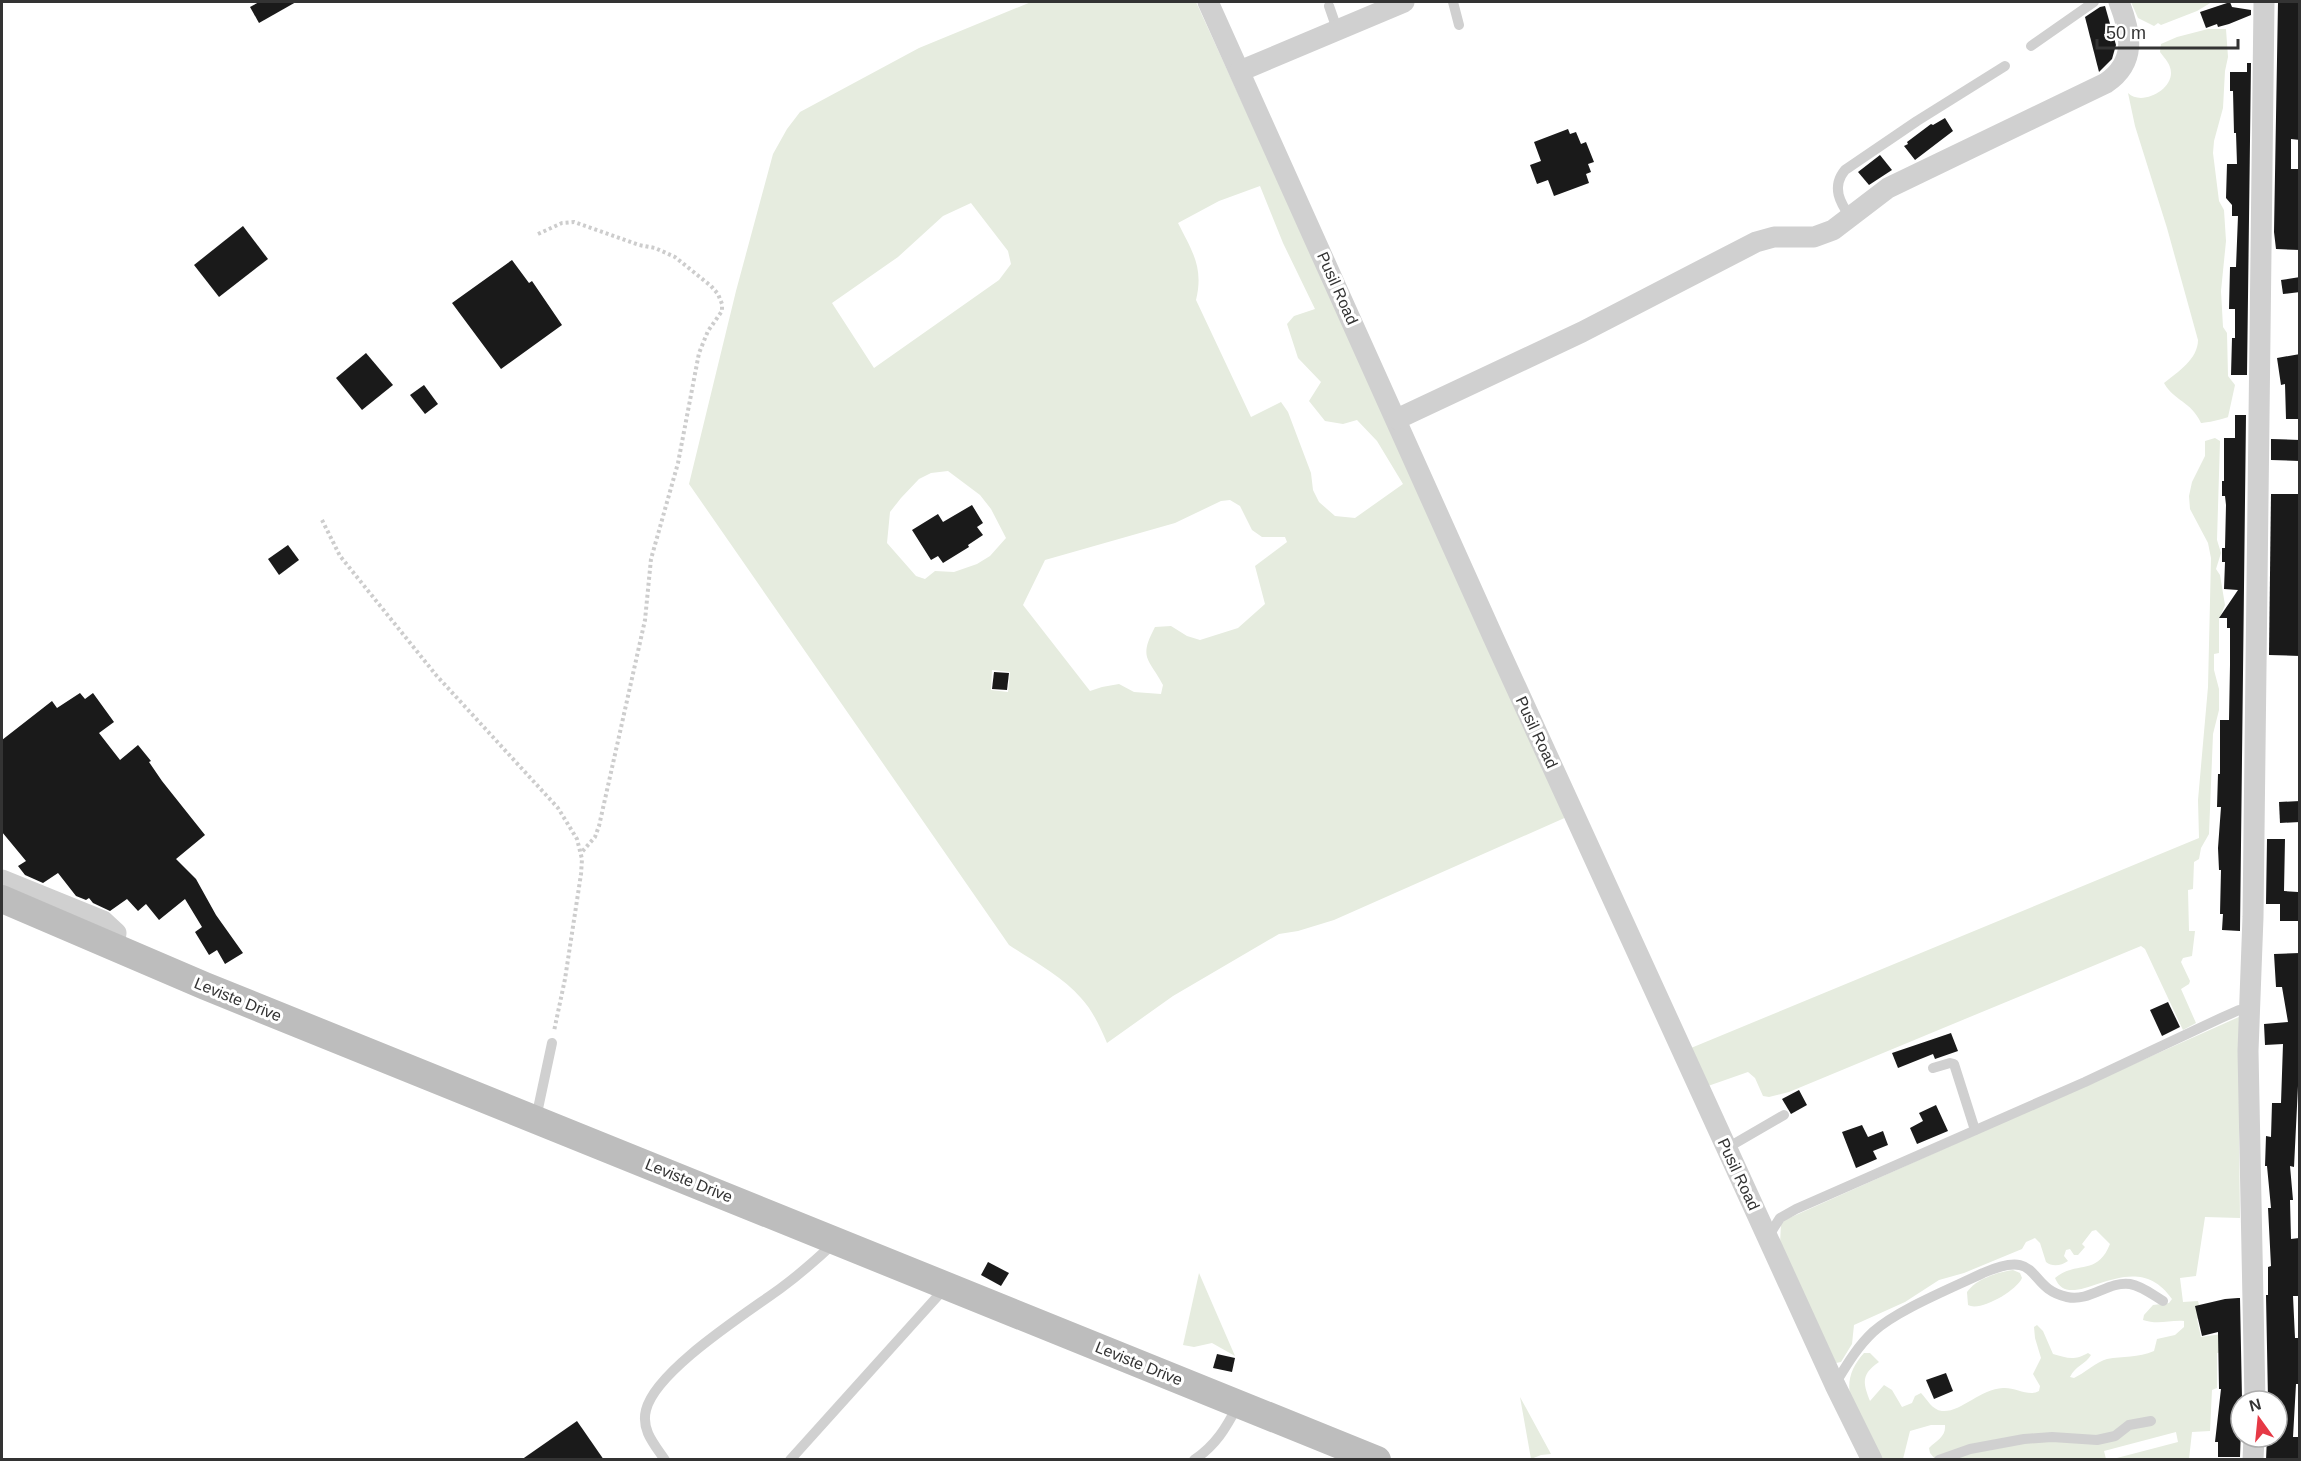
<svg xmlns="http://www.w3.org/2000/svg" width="2301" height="1461" font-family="Arial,sans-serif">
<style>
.green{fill:#e6ecdf;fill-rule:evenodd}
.building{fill:#1a1a1a}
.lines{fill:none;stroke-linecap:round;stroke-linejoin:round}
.path{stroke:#cdcdcd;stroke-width:4;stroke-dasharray:3 3;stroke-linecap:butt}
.service{stroke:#d0d0d0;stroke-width:10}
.minor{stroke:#d0d0d0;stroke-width:21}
.secondary{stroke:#bdbdbd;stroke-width:28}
.labels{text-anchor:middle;stroke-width:6;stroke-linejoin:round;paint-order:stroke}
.street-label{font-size:16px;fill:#333;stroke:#fff}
</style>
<rect width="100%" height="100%" fill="#fff"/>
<g class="green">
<path d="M1031,2H1196L1569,816L1334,920L1298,931L1279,934L1173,996L1107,1043C1100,1027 1093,1011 1081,998C1062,976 1033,961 1009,945L689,484L736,291L773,154L787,129L800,112L919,48ZM1260,186L1283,243L1315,309L1294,316L1287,324L1298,358L1321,382L1309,401L1325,421L1343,424L1357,420L1377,441L1403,484L1355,518L1335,516L1319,502L1313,490L1311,473L1288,412L1281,402L1251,417L1196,300C1204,267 1192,251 1178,223L1219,201ZM971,203L1008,251L1011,264L999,280L874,368L832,303L898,257L943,216ZM948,471L980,495L991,509L1006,538L990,556L977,564L954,572L935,571L925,579L916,576L887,543L890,512L901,498L919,479L931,473ZM1230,500L1240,506L1252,530L1262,537H1285L1287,542L1255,566L1265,604L1238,628L1200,640L1187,636L1171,626L1155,627C1138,659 1149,658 1163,685L1161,694L1134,692L1119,684L1102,687L1090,691L1023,605L1045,560L1175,523L1221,501ZM992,670L1010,672L1008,692L991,690Z"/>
<polygon points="2131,2 2212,2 2197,11 2161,25 2158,23 2154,26 2138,18"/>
<path d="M2208,29H2226L2228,57L2225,71L2223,108L2214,141L2213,153L2219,201L2224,210L2226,241L2221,291L2223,327L2227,333L2228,376L2235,385L2228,417C2224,419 2206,423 2201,423C2191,401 2174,401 2164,383C2178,372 2198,359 2198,340L2167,228L2135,126L2128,93C2141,106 2171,91 2171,73C2171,64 2165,59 2160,52L2161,44L2177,37Z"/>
<polygon points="2215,438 2220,441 2217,540 2221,553 2216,569 2220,575 2225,605 2219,619 2219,653 2214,654 2214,670 2219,689 2219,710 2213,734 2209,834 2201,848 2199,859 2194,862 2193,889 2188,890 2189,931 2195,931 2192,956 2183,958 2181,962 2190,981 2189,984 2181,989 2196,1023 2183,1030 2145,949 2141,946 1789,1092 1769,1097 1763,1096 1755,1078 1748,1072 1708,1086 1691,1048 2199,838 2198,800 2208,687 2211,558 2208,543 2190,509 2189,496 2192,482 2205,456 2205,441"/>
<path d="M2241,1016L2239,1135L2240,1218L2205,1217L2196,1276L2180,1278L2183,1302L2198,1301L2202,1317L2197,1319L2201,1337L2222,1334L2223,1352L2217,1353V1388L2212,1390L2210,1431L2192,1432L2189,1459H2113L2178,1442L2176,1432L2104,1451L2106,1459H1935L1930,1453L1929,1448C1937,1440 1946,1437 1945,1425H1931L1910,1431L1903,1459H1880L1850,1394C1847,1379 1853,1365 1864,1353H1870L1879,1362C1862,1374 1862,1381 1870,1401L1884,1385L1892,1390L1902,1407L1912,1403L1915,1396L1921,1393C1927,1399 1932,1410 1942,1411C1960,1413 1980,1389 2003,1388C2015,1387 2029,1397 2039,1391L2040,1386L2033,1374L2041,1358L2035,1338L2034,1327L2037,1325L2043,1331L2053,1354C2067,1358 2074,1361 2088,1353L2091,1355C2086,1364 2075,1366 2070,1377L2074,1378C2083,1374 2098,1361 2107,1359C2123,1356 2138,1358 2154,1351L2157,1339L2175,1335L2184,1327V1321C2169,1320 2158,1325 2143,1320L2144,1315L2153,1305L2169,1303L2172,1299C2132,1241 2071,1318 2055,1278C2076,1260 2097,1277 2110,1244L2096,1230L2092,1231L2082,1244L2085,1247L2078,1255H2074L2070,1249L2066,1250L2064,1256L2068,1261C2061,1266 2052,1267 2046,1262L2040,1243L2035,1238L2026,1242L2022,1249L1964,1273L1939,1280L1905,1302L1854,1325L1852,1344L1841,1362L1836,1363L1780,1244L1781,1223L1787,1219Z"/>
<path d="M2013,1270L2020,1273L2022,1278C2016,1291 1980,1312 1968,1305L1967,1292C1976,1279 1998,1272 2013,1270Z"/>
<polygon points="1199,1273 1235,1356 1212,1343 1194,1347 1183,1345"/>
<polygon points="1520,1397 1551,1454 1541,1455 1531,1459"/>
</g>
<g class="building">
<polygon points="259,2 296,2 259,23 250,7"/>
<polygon points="2230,2 2232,7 2251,10 2251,15 2229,24 2218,27 2217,24 2206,28 2200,12"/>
<polygon points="2278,2 2300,2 2300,140 2291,139 2291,169 2298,169 2300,250 2276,249 2274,232"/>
<polygon points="2105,6 2116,45 2112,59 2099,72 2085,17 2100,7"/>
<polygon points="2247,63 2251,63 2247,375 2231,375 2232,338 2235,338 2235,309 2229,309 2230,267 2236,267 2238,216 2232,216 2232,205 2226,198 2227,164 2237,164 2236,133 2234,133 2233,91 2230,91 2230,72 2247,72"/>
<polygon points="1945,118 1953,131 1915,160 1904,146 1908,144 1907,142 1931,124 1933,125"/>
<polygon points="1568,129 1570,134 1576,132 1581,144 1586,142 1594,162 1588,164 1591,172 1586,174 1589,183 1554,196 1548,180 1537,184 1530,165 1541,161 1534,142"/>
<polygon points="1880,155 1892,170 1869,185 1858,172"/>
<polygon points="243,226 268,259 219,297 194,265"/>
<polygon points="512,260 529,283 532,281 562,325 501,369 452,303"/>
<polygon points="2300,277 2300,292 2283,294 2281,280"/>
<polygon points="366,353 393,385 362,410 336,378"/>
<polygon points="2300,354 2300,419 2286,419 2285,384 2281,385 2277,358"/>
<polygon points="424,385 438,404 425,414 410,395"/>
<polygon points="2235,415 2246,415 2240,931 2222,930 2223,914 2220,914 2221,870 2219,870 2218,848 2221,807 2217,807 2218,774 2220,774 2220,720 2229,720 2230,665 2230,628 2227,628 2227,618 2219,618 2238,590 2224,589 2225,562 2222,562 2222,548 2225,548 2226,505 2225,496 2222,496 2222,481 2224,481 2224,438 2235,438"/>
<polygon points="2271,439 2300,440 2300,461 2271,460"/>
<polygon points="2271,494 2300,494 2300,656 2269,655"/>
<polygon points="972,505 983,523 977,527 983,535 968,545 969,547 943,563 938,556 931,560 912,530 938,514 943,522"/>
<polygon points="288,545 299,560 279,575 268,559"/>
<polygon points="994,672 1009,673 1007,690 992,689"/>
<polygon points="80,693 85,699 93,693 114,722 99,733 120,760 138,745 151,761 149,762 162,781 205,835 176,859 196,879 216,915 243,953 225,964 217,950 209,955 195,932 202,927 185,899 159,920 146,904 138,911 127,899 110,911 93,903 89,898 86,900 76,896 58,873 43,883 25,875 18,866 26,861 2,832 2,740 52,701 57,708"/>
<polygon points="2300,801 2300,822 2280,823 2279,802"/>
<polygon points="2267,839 2285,839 2284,891 2298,892 2300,921 2280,921 2280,904 2266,904"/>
<polygon points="2300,953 2300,1086 2298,1086 2294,1167 2290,1166 2293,1200 2290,1200 2291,1239 2299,1238 2300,1296 2293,1296 2295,1338 2300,1338 2300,1384 2296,1384 2293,1437 2300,1437 2300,1460 2266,1460 2267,1437 2277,1437 2277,1401 2268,1400 2266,1295 2268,1295 2268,1267 2271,1266 2268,1208 2271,1208 2267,1166 2265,1166 2266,1136 2271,1137 2272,1103 2281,1103 2283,1044 2265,1045 2264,1024 2288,1022 2282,987 2276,987 2274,954"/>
<polygon points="2168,1002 2180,1027 2162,1036 2150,1010"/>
<polygon points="1951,1033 1958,1051 1935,1059 1933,1054 1898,1068 1892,1053"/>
<polygon points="1799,1090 1807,1105 1791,1114 1782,1099"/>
<polygon points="1936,1105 1948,1131 1917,1144 1910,1128 1923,1121 1919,1113"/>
<polygon points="1862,1125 1868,1137 1883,1131 1888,1145 1873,1151 1877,1159 1856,1168 1842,1132"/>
<polygon points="988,1262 1009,1273 1001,1286 981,1275"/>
<polygon points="2238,1298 2240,1298 2242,1399 2240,1457 2218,1457 2218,1442 2215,1442 2221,1389 2219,1389 2218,1332 2202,1336 2195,1306 2225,1299"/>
<polygon points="1217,1354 1235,1358 1232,1372 1213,1368"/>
<polygon points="1946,1373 1953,1391 1934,1399 1926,1380"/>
<polygon points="577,1421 604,1460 521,1460"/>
</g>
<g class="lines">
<g class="path">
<polyline points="538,234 562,223 574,222 639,245 655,248 675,257 711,286 718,294 722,304 722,311 708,331 699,353 678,463 651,559 645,620 599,826 595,837 581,853"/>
<polyline points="322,520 340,556 436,675 558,808 577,839 582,859 581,874 565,979 554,1031"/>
</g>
<g class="service">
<polyline points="1453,2 1459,25"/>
<polyline points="1329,6 1337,29"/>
<polyline points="2031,46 2094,2"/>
<path d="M1851,218C1840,203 1831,187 1845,170L1917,121L2005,66"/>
<polyline points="1933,1068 1950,1063 1954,1064 1975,1130"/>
<polyline points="536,1118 552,1043"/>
<polyline points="1727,1148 1784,1115"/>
<polyline points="1768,1237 1780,1218 1796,1209 2085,1082 2221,1018 2239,1010 2249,1010"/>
<path d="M1835,1384C1846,1366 1857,1347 1873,1332C1897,1310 1952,1288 1983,1273C2043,1247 2025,1288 2067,1297C2090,1302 2108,1281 2130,1284C2142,1286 2153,1295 2163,1301"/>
<path d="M665,1460C654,1444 641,1430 646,1410C656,1370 747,1313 781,1288C800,1274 817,1259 834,1243"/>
<polyline points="790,1460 945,1288"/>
<path d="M1194,1460C1216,1445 1226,1428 1238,1405"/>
<polyline points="1939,1460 1970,1449 2024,1439 2052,1437 2097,1440 2115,1436 2129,1425 2151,1421"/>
</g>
<g class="minor">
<polyline points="1208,2 1494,639 1835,1385 1872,1460"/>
<polyline points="1240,71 1404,2"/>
<path d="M1397,419L1582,332L1756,242L1774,237H1814L1833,230L1888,188L2106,83C2137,62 2131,33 2119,2"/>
<polyline points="2,880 103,921 116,933 114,947"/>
<polyline points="2255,1401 2248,1051 2253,917 2264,2"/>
<polyline points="2253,1460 2254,1437"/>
</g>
<polyline class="secondary" points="2,899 205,986 1377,1460"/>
</g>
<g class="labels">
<g class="street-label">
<text transform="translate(1338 288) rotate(66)" y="6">Pusil Road</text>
<text transform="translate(1537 732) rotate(65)" y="6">Pusil Road</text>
<text transform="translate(238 999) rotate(22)" y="6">Leviste Drive</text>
<text transform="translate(1739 1174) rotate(65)" y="6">Pusil Road</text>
<text transform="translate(689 1180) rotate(22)" y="6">Leviste Drive</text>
<text transform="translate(1139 1363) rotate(22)" y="6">Leviste Drive</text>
</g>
</g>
<rect width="2301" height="1461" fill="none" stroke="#333333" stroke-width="6"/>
<g transform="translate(2259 1419) rotate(345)"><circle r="28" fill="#ffffff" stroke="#adadad" stroke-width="1.5"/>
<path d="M0-4.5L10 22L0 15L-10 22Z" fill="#e63946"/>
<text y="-9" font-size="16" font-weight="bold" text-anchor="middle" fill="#333333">N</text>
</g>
<path d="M2097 39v9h141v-9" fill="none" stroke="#333333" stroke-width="3"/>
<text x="2106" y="39" font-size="18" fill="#333333" stroke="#ffffff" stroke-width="4.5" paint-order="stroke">50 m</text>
</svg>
